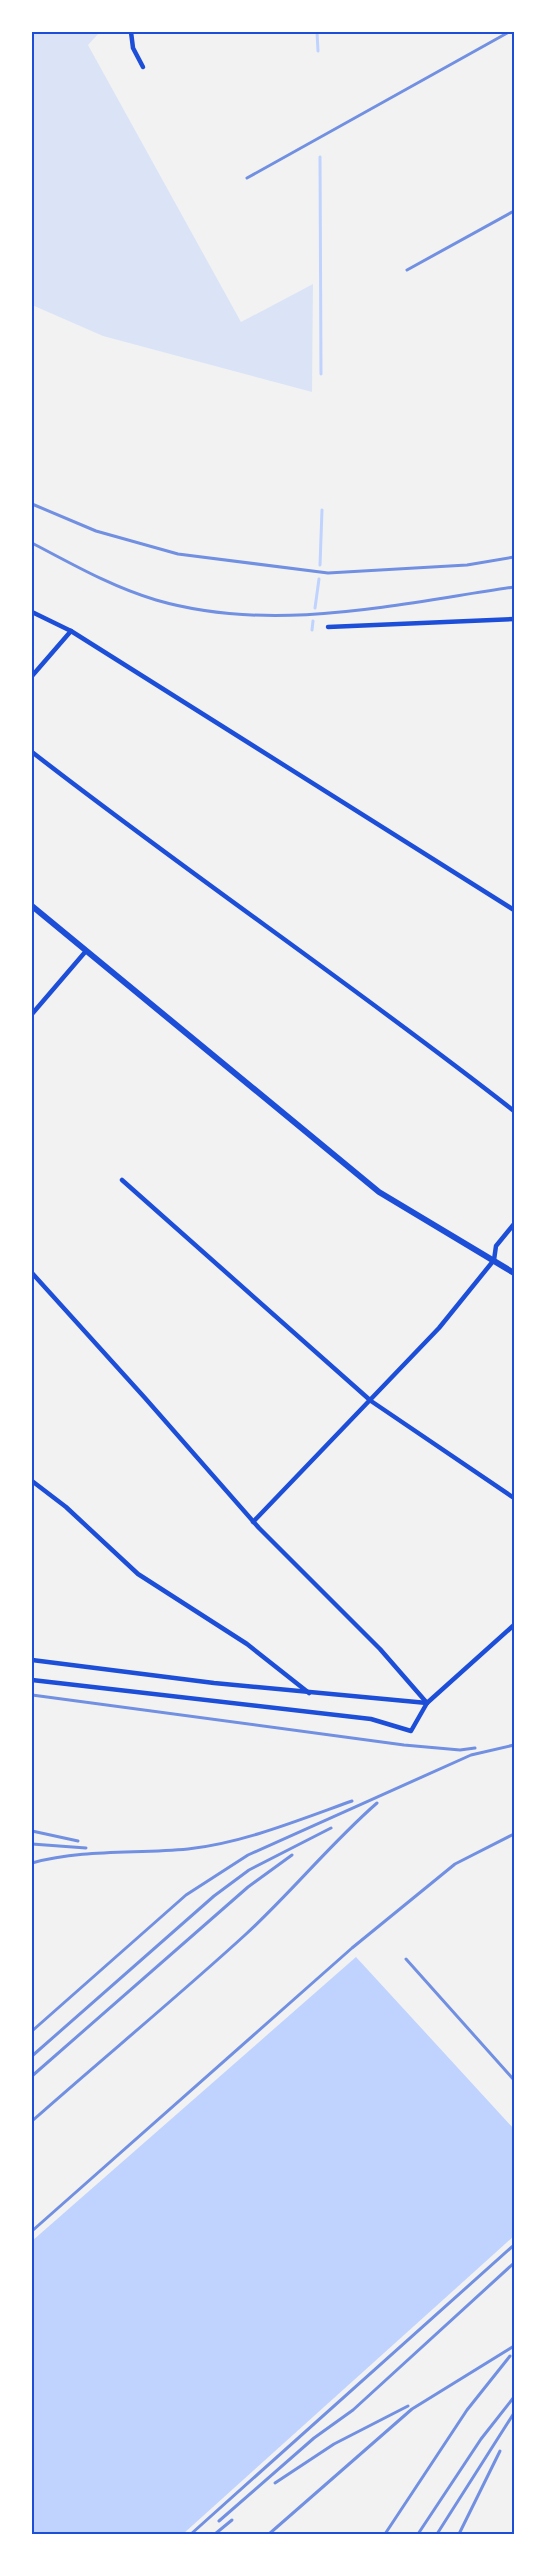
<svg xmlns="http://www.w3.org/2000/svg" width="546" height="2566" font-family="Merriweather,serif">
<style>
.green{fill:#dbe4f7}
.water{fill:#bfd3fe}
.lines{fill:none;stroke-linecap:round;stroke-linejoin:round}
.stream{stroke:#bfd3fe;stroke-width:3}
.minor{stroke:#1d4ed8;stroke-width:4.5}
.secondary{stroke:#1d4ed8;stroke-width:6}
.rail{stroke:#7290e2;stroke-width:3}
.neatline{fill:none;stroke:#1d4ed8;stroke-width:2}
</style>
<rect width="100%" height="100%" fill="#f2f2f2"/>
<polygon class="green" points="32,32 100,32 88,45 241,322 313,284 312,392 103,336 32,305"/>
<polygon class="water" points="356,1957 514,2129 514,2236 183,2534 32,2534 32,2241"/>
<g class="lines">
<g class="stream">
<polyline points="317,32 318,51"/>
<polyline points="320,157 321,374"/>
<polyline points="320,565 322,510"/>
<polyline points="315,608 319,579"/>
<polyline points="312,630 313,621"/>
</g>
<g class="minor">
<polyline points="131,32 133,48 143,67"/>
<polyline points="32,612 71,631 514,910"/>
<polyline points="328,627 514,619"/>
<polyline points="32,676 71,631"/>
<path d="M32,752C190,875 356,987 514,1111"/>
<polyline points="32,1014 86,951"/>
<polyline points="122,1180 371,1401 514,1498"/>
<polyline points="32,1273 145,1398 259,1528 380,1649 427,1703"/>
<polyline points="32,1481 66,1507 138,1574 247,1644 309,1693"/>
<polyline points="253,1522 439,1328 494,1260 496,1246 514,1224"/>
<polyline points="32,1660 214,1683 427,1703"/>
<polyline points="32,1680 371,1719 411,1731 427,1703 514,1625"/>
</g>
<polyline class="secondary" points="32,906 379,1192 514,1273"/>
<g class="rail">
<polyline points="247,178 509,32"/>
<polyline points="407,270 514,211"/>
<polyline points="32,504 96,531 178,554 328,573 467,565 514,557"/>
<path d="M32,543C72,564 112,587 156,600C273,634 397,604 514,587"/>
<polyline points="32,1695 404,1745 460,1750 475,1748"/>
<polyline points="32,1831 78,1841"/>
<polyline points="32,1844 86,1848"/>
<path d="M32,1863C83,1849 135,1854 188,1849C243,1843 299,1820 352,1801"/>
<polyline points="406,1959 514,2080"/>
<polyline points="32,2031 186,1895 248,1855 471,1755 514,1745"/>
<polyline points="32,2056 214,1896 249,1870 331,1828"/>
<polyline points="32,2076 248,1887 292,1855"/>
<path d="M32,2121C102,2059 175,1999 245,1935C291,1893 330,1844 377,1803"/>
<polyline points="32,2231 352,1948 455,1864 514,1834"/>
<polyline points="275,2483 334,2444 408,2406"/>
<polyline points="219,2521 314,2438 353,2410 514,2263"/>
<polyline points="191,2534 514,2245"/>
<polyline points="215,2534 232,2520"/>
<polyline points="269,2534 412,2409 514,2346"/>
<polyline points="385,2534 467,2410 510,2356"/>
<polyline points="418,2534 481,2439 514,2397"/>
<polyline points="437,2534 514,2413"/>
<polyline points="459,2534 500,2451"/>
</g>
</g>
<rect width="546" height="2566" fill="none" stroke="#ffffff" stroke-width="66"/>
<rect x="33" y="33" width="480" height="2500" class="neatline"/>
</svg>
